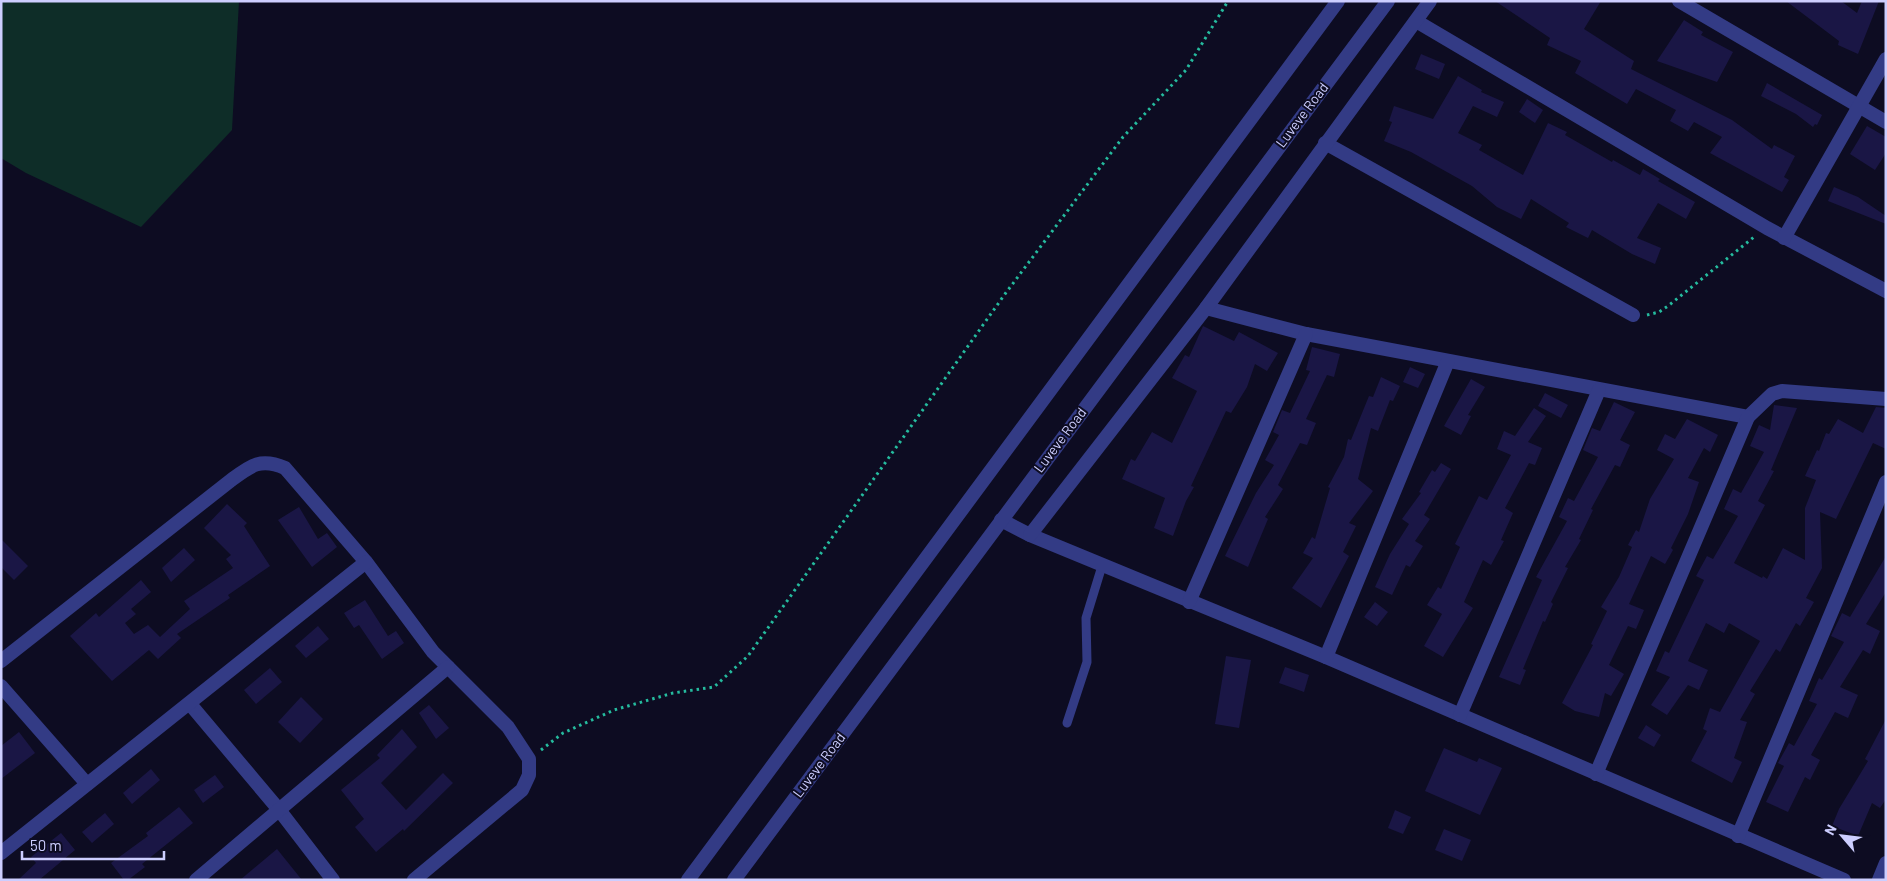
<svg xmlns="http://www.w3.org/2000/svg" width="1887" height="881" font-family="Barlow,sans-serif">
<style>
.green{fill:#0e2d28}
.building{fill:#1a1645}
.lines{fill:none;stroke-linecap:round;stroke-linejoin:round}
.path{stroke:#25bb9e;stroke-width:3;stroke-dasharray:2.5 4;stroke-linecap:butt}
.service{stroke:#333b85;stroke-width:9}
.minor{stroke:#333b85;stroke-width:14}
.tertiary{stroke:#333b85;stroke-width:14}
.labels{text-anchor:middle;stroke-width:4;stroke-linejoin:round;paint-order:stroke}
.street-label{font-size:14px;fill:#cdceff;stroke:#0d0c22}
</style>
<rect width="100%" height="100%" fill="#0d0c22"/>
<polygon class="green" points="1,1 239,1 232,130 141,227 26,173 1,158"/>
<g class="building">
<polygon points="1495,1 1601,1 1584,29 1634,61 1631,69 1732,120 1772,149 1774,145 1795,156 1784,177 1789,180 1782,192 1710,153 1722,137 1694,122 1688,131 1670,121 1676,110 1636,89 1627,104 1575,73 1581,61 1547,45 1550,38"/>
<polygon points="1786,1 1841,1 1857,13 1862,1 1879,1 1858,54 1838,45 1839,41"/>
<polygon points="1684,20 1703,32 1701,35 1733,52 1717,82 1657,61"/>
<polygon points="1421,54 1445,64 1439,79 1415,69"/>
<polygon points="1458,76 1482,90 1481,92 1504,102 1497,117 1473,106 1458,133 1482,145 1479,150 1523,175 1548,123 1567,132 1565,135 1612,162 1613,160 1640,175 1643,169 1660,179 1658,181 1695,202 1686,219 1658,203 1637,238 1661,248 1655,264 1632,254 1592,230 1588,238 1566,227 1569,223 1531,199 1521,219 1497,207 1472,186 1411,152 1384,141 1392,122 1389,121 1394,106 1433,119"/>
<polygon points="1767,83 1822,115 1817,125 1815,124 1813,127 1796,114 1761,96"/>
<polygon points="1527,99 1543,110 1535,123 1519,112"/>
<polygon points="1867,126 1886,137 1886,153 1875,170 1850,154"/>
<polygon points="1834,187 1858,197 1886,216 1886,224 1828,201"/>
<polygon points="1203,326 1234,341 1239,332 1278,353 1267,371 1255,364 1247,387 1231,413 1226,411 1191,486 1194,487 1186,501 1173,536 1154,528 1165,498 1122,479 1131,459 1135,461 1152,432 1172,443 1197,391 1172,378 1185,355 1189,357"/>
<polygon points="1312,347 1340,354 1334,377 1327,375 1306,419 1316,423 1307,445 1300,443 1278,485 1283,489 1265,517 1268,519 1248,567 1225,556 1256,493 1274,465 1265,460 1279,435 1273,432 1282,410 1290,413 1310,371 1306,370"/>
<polygon points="1410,367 1425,374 1418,388 1403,382"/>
<polygon points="1381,377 1400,386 1393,401 1390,400 1378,431 1371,428 1358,479 1373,491 1349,523 1356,526 1343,552 1349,556 1321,608 1292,588 1313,558 1303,553 1312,537 1315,539 1330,488 1328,487 1344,457 1348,439 1351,440 1369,396 1373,397"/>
<polygon points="1471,379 1485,387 1468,415 1471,416 1461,435 1444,426"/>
<polygon points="1545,393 1568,405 1561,418 1538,406"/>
<polygon points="1614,402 1635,412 1620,440 1630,445 1620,467 1615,465 1591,509 1593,510 1579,539 1581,540 1565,567 1568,568 1551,602 1553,604 1545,622 1543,621 1523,669 1526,670 1520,685 1499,677 1542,580 1536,577 1567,521 1559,517 1568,498 1574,501 1598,457 1583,450 1592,428 1600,431"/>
<polygon points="1774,405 1797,408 1771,470 1774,471 1758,501 1765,505 1734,563 1762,578 1763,576 1767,579 1783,548 1805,560 1805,508 1816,480 1805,476 1817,450 1819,451 1826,433 1829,434 1838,419 1863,433 1876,407 1886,408 1886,449 1873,443 1836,519 1820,512 1822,568 1806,598 1814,602 1800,626 1796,623 1780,652 1776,649 1750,691 1755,694 1740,720 1747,722 1734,758 1742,762 1732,783 1691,761 1707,731 1703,729 1710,708 1720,712 1760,641 1729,623 1724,633 1706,623 1688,661 1708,670 1699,690 1688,685 1667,715 1651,705 1670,677 1656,671 1665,651 1669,653 1704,580 1696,576 1707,556 1713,559 1738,516 1724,509 1733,489 1741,493 1764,452 1750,446 1759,425 1770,430"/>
<polygon points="1534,408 1546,416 1528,442 1542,448 1535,465 1529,463 1505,508 1513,513 1501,540 1504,541 1491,565 1483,560 1464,602 1473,608 1443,657 1424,646 1442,614 1427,605 1438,587 1441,589 1460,547 1455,544 1479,496 1487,500 1511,455 1497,449 1504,431 1515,436"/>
<polygon points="1687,419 1718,435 1710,452 1704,448 1688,478 1699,482 1688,514 1671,548 1673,550 1665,564 1651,556 1629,604 1644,610 1636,629 1628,626 1609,665 1624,674 1611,696 1605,693 1599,717 1575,711 1562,703 1593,645 1591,644 1607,611 1601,607 1619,577 1632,547 1628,545 1636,530 1639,532 1650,499 1674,459 1657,450 1665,434 1675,439"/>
<polygon points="1441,463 1451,469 1424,515 1430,519 1415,541 1423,546 1410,567 1406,565 1392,595 1375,587 1390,554 1409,524 1402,519 1421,493 1419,492 1432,470 1435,472"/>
<polygon points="227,504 247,523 244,526 270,566 228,595 230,598 177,634 181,638 158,659 149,650 112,681 70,636 96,613 99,617 141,580 151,592 131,609 136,614 125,623 134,634 148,625 160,637 190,609 184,601 233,568 226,559 231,555 204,528"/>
<polygon points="299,507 318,539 327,533 337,547 312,567 278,520"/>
<polygon points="1,539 28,566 14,580 1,567"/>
<polygon points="184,548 195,560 171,582 162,568"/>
<polygon points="1886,556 1886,592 1866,624 1880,631 1870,654 1863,650 1840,687 1858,695 1848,718 1835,712 1811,755 1820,760 1810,780 1805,777 1788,812 1766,802 1784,766 1778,763 1789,743 1794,746 1817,704 1809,701 1819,678 1822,680 1844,642 1831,636 1842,613 1850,617"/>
<polygon points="365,600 388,636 396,631 404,643 382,659 359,625 354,628 344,613"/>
<polygon points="1375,602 1388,612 1377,626 1364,617"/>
<polygon points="318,626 329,639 306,658 295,646"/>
<polygon points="1226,656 1251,660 1239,728 1215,724"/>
<polygon points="1285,667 1309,675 1304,692 1279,683"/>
<polygon points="270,668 282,682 256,704 244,690"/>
<polygon points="301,697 323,719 300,743 278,722"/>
<polygon points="429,705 449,728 436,739 419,713"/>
<polygon points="1886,719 1886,799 1880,808 1872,803 1858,836 1832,826 1839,809 1868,761 1865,759"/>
<polygon points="1646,725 1661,735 1654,747 1638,738"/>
<polygon points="402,729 417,747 381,783 406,810 443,773 453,783 404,831 403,829 376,852 355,827 364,819 341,790 380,758 377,755"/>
<polygon points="19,732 35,753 1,779 1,746"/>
<polygon points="1444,748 1477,762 1479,758 1502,768 1480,815 1425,791"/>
<polygon points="151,769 160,780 132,804 123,793"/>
<polygon points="215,775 224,787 203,803 194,790"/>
<polygon points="179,807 193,823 142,864 145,867 128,880 124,880 111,863 148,836 146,833"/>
<polygon points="1395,810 1411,817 1403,834 1388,828"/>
<polygon points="105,813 114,824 92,843 82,832"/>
<polygon points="1444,829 1471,840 1462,861 1435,850"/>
<polygon points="61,833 75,850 39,880 18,880 36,863 31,857"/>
<polygon points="277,849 302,880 240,880"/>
</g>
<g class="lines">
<g class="path">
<polyline points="1647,315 1659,312 1668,306 1754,237"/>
<polyline points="541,750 563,733 614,710 673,693 714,687 748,656 1005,294 1123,137 1186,70 1228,1"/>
</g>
<polyline class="service" points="1067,723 1087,662 1086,618 1102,566"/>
<g class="minor">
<polyline points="1679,1 1886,122"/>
<polyline points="1416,21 1767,228 1886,291"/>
<polyline points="1325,143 1633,315"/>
<polyline points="1784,238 1886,59"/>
<polyline points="1206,308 1306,334 1748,417 1772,394 1782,391 1886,399"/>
<polyline points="1001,520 1030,535 1326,657 1844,880"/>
<polyline points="1030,535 1206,308 1430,1"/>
<polyline points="1189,602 1306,334"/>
<polyline points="1326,657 1448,361"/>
<path d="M1,661L230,481C250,466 260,457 285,468L366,562L433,652L508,727L529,759V775L522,790L414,880"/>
<polyline points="1,686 87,784"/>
<polyline points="190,704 280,811 333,880"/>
<polyline points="1460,715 1599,390"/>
<polyline points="1596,774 1748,417"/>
<polyline points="1738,836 1886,482"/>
<polyline points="1,853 366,562"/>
<polyline points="196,880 448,667"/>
<polyline points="1879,880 1886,863"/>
</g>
<g class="tertiary">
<polyline points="688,880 1338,1"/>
<polyline points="734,880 1388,1"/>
</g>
</g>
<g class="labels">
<g class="street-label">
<text transform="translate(1302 115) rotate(-53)" y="5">Luveve Road</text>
<text transform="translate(1060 440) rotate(-53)" y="5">Luveve Road</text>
<text transform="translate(819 765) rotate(-53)" y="5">Luveve Road</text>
</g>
</g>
<rect width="1887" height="881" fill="none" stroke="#cdceff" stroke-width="5"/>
<g transform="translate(1842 836) rotate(298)" stroke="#0d0c22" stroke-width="4" paint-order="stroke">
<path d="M0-4L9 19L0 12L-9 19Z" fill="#cdceff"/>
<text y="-8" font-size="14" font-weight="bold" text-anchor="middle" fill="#cdceff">N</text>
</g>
<path d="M22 851v8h142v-8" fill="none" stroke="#cdceff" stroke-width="2.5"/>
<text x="30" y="851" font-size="15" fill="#cdceff" stroke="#0d0c22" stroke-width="4" paint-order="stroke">50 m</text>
</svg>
